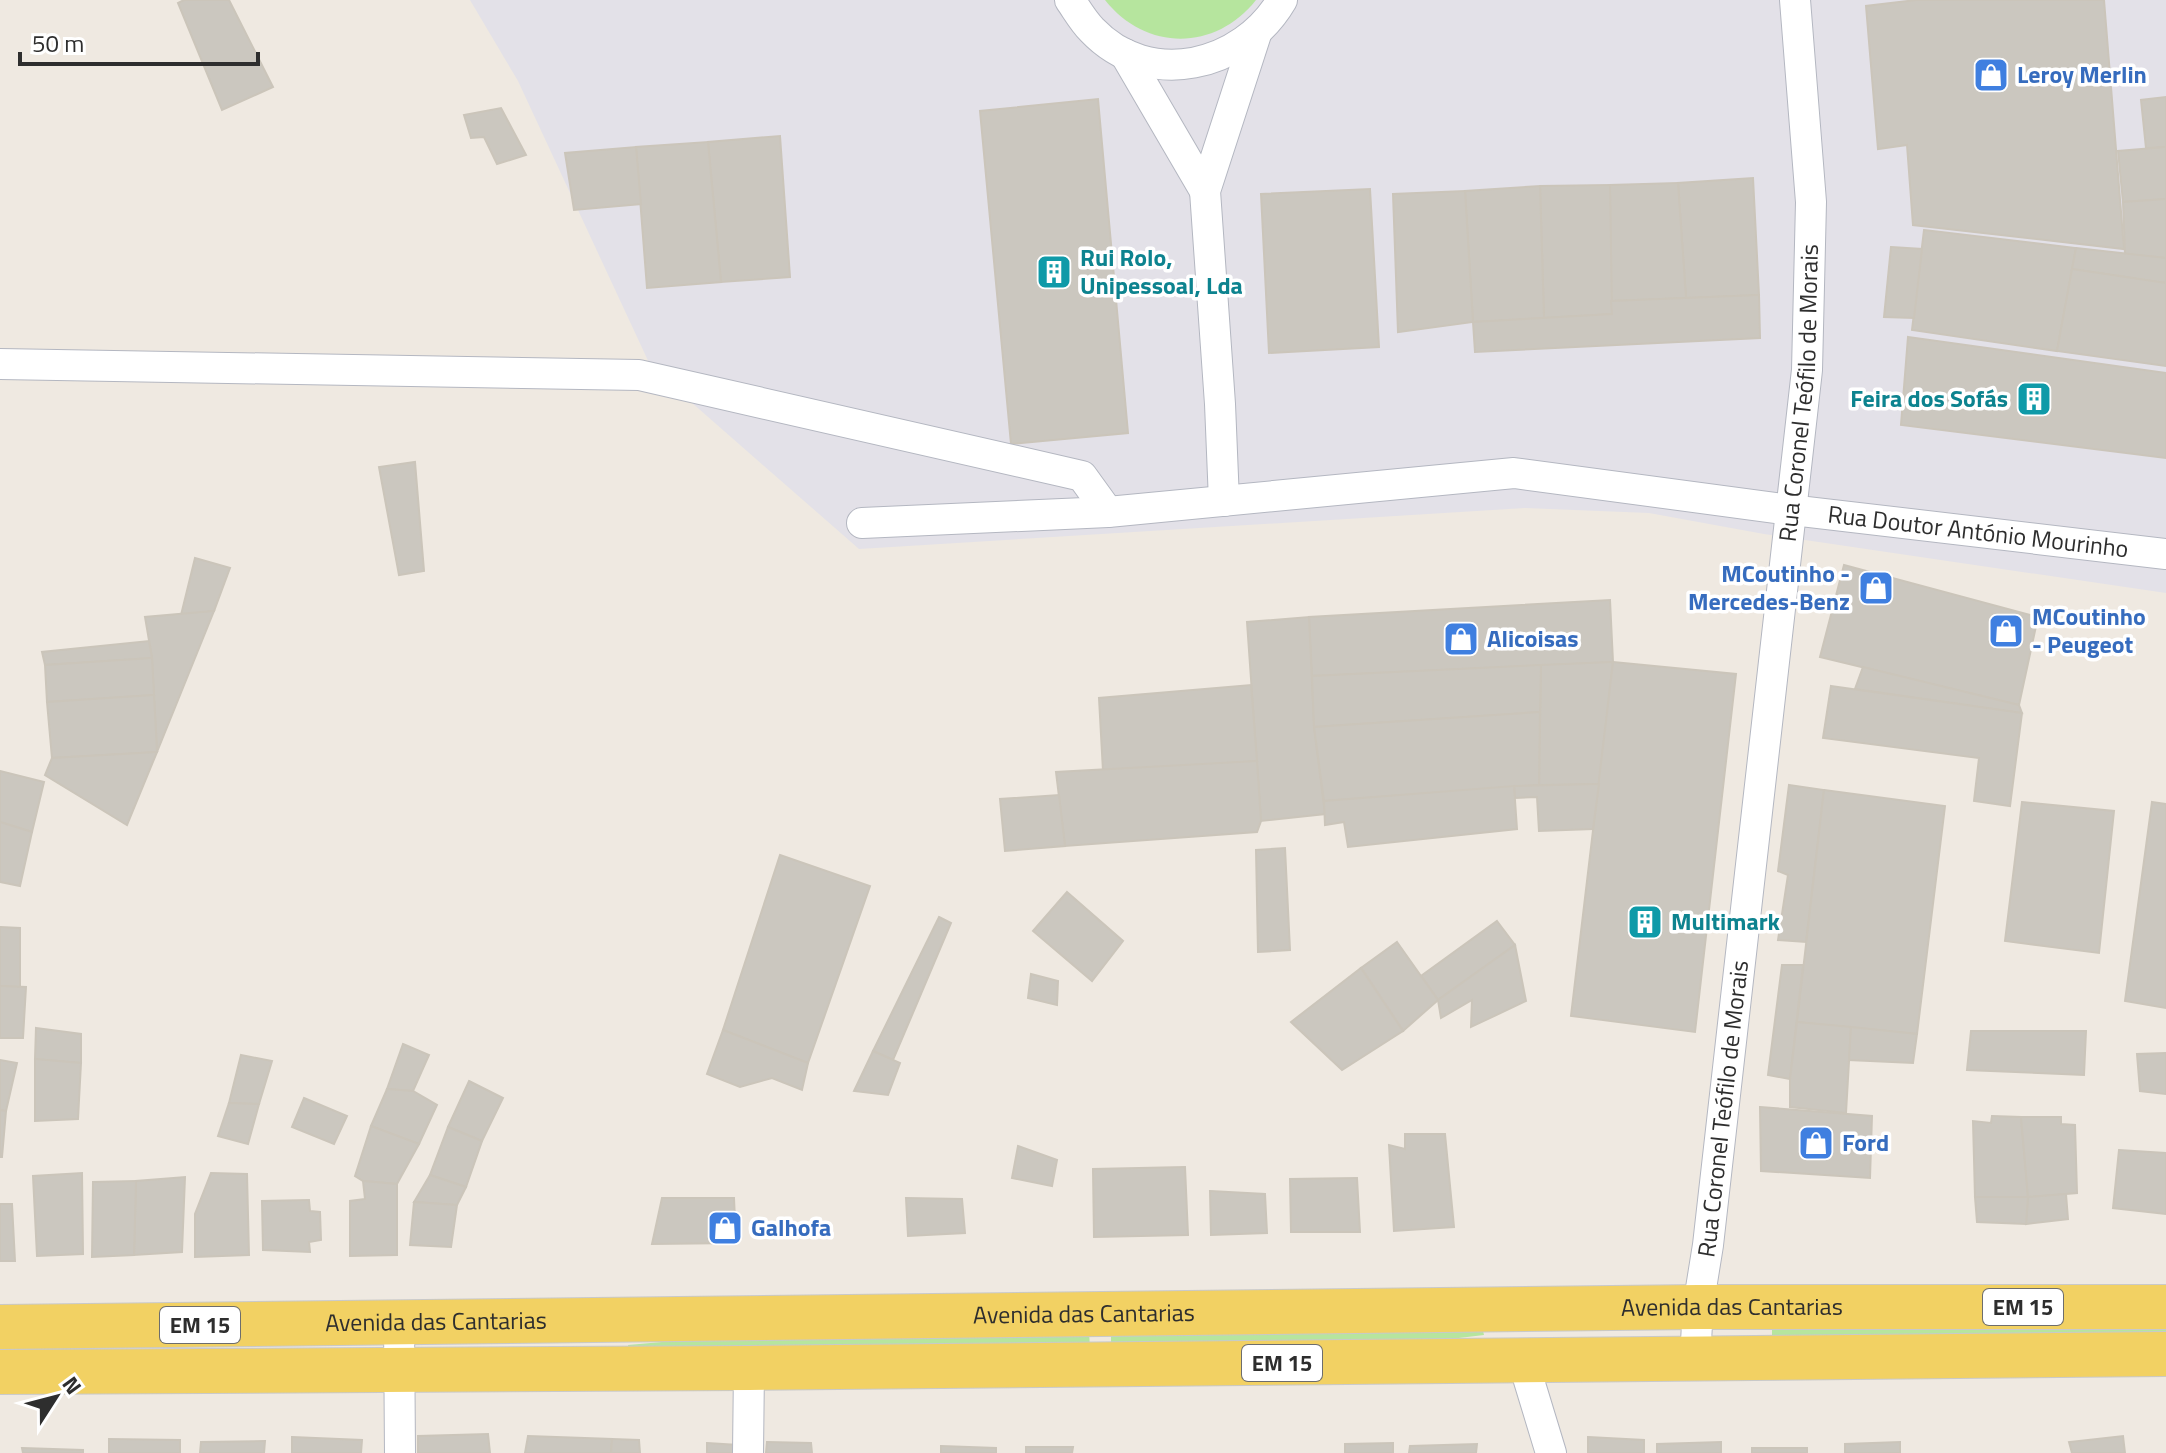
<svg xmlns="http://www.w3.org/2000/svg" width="2166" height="1453" font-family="'Titillium Web',sans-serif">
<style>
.industrial{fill:#e3e1e8}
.green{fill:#b6e59e}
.building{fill:#cbc7bf;stroke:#cbc5ba;stroke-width:2}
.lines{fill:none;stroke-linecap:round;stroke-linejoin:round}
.street-casing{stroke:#b4b7c1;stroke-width:32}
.primary-casing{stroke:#c9c9c9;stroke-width:46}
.street{stroke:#fff;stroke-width:30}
.primary{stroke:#f2d163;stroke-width:44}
.labels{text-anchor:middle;stroke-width:7;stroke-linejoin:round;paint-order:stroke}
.shield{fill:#fff;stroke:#6d6d6d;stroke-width:2}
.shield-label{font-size:22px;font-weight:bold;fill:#2e2e2e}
.shop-label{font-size:24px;font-weight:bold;fill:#366cbe;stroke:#fff;text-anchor:start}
.culture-label{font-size:24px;font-weight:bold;fill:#0d838f;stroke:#fff;text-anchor:start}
.street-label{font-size:24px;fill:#2e2e2e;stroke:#fff}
</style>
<rect width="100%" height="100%" fill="#efe9e1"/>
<polygon class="industrial" points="470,0 2166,0 2166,593 1764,534 1649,513 1525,508 859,549 651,367 518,81"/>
<g class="green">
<path d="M1105,0H1256C1216,51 1146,52 1105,0Z"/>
<polygon points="2166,1325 2166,1338 1772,1341 1772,1328"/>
<polygon points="1483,1331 1484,1335 1400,1345 1111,1348 1111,1334"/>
<polygon points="1089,1333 1090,1347 629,1351 628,1345 696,1339"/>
</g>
<g class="building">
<polygon points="184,0 229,0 273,87 222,110 178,3"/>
<polygon points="1916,0 2104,0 2124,249 1913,225 1907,145 1878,149 1866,6"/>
<polygon points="2166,97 2166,147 2146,148 2141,100"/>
<polygon points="1098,99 1128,433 1011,444 980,111"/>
<polygon points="501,108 526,155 497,164 484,137 471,138 464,115"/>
<polygon points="780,136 790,277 721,282 708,142"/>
<polygon points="708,142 721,282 647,288 636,147"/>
<polygon points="636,147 641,204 574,210 565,153"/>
<polygon points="2166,147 2166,199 2123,202 2118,151"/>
<polygon points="1753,178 1759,295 1686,298 1678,183"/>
<polygon points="1678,183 1686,298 1611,301 1610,185"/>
<polygon points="1610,185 1612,314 1544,318 1540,186"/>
<polygon points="1540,186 1544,318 1473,322 1465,191"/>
<polygon points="1370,189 1379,347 1269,353 1261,194"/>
<polygon points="1465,191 1473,322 1398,332 1393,194"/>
<polygon points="2166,199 2166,258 2125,254 2123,202"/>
<polygon points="1924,230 2076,248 2057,351 1912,330"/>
<polygon points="1891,247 1922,249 1914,318 1884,317"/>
<polygon points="2076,248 2166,258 2166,283 2072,269"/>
<polygon points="2072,269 2166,283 2166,366 2057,351"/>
<polygon points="1759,295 1760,338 1475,352 1473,322 1612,314 1611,301"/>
<polygon points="1908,337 2166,373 2166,458 1901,425"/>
<polygon points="415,462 424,571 399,575 379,467"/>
<polygon points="195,558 230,568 214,611 181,615"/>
<polygon points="1844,565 2038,617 2019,705 1820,657"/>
<polygon points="1610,600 1613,662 1312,676 1309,617"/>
<polygon points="214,611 157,752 152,658 145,617"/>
<polygon points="1309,617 1314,727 1325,814 1261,821 1247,622"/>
<polygon points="149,641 152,658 45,665 42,652"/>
<polygon points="152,658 154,695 47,702 45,665"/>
<polygon points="1613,662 1599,784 1539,785 1541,665"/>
<polygon points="1613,662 1736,674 1695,1032 1571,1016"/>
<polygon points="1541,665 1540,712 1314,727 1312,676"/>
<polygon points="1863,667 2019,705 2022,713 1855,689"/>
<polygon points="1251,685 1257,761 1103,771 1099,698"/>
<polygon points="1831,686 2022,713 2010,806 1974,801 1979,758 1823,738"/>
<polygon points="154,695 157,752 52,758 47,702"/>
<polygon points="1540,712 1539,785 1324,801 1314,727"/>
<polygon points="157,752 127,825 45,775 52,758"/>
<polygon points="1257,761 1261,821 1257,832 1065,846 1056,772"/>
<polygon points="0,771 44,782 32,832 0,822"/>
<polygon points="1599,784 1593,829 1539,831 1537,797 1515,798 1514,786"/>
<polygon points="1789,785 1824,790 1806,942 1778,940 1788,875 1778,871"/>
<polygon points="1514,786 1517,829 1348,847 1344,822 1325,825 1324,801"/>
<polygon points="1824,790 1945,806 1917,1034 1797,1022"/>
<polygon points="1059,795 1065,846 1005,851 1000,799"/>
<polygon points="2022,802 2114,811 2099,953 2005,941"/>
<polygon points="2152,802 2166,804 2166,1008 2125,1001"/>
<polygon points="0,822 32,832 20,886 0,882"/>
<polygon points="1285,848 1290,950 1258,952 1256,850"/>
<polygon points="780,855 870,886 808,1063 723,1030"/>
<polygon points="1067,892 1123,941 1092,981 1033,931"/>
<polygon points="939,917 951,923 893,1060 873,1051"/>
<polygon points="1497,921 1515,945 1438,1000 1421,976"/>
<polygon points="0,927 20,928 20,987 0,986"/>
<polygon points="1397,942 1438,1000 1403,1031 1361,968"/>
<polygon points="1515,945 1526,1001 1471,1027 1472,1000 1441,1018 1438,1000"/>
<polygon points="1782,965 1803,965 1790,1079 1768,1075"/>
<polygon points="1361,968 1403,1031 1342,1070 1291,1022"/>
<polygon points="1031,974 1058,981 1057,1005 1028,998"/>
<polygon points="0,986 26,987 23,1038 0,1038"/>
<polygon points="1797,1022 1851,1027 1846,1113 1790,1107 1790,1079"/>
<polygon points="1851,1027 1917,1034 1913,1063 1849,1060"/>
<polygon points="36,1028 81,1034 81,1063 35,1059"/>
<polygon points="723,1030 808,1063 802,1090 772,1078 740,1087 707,1074"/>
<polygon points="1971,1031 2086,1031 2084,1075 1967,1070"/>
<polygon points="403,1044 429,1055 413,1091 387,1089"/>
<polygon points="873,1051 900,1063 888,1095 854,1091"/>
<polygon points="2166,1053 2166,1094 2140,1091 2137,1054"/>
<polygon points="241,1055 272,1061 259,1104 229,1103"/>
<polygon points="35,1059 81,1063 78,1119 35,1121"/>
<polygon points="0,1060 17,1063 6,1111 0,1110"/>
<polygon points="469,1081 503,1098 482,1141 448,1127"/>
<polygon points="387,1089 413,1091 437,1105 419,1144 371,1126"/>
<polygon points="304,1098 347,1116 334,1144 292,1127"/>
<polygon points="229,1103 259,1104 248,1144 218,1136"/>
<polygon points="1760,1107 1872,1116 1870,1178 1761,1171"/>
<polygon points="0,1110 6,1111 2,1157 0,1157"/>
<polygon points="1992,1116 2021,1117 2028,1197 1975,1197 1973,1121 1991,1123"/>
<polygon points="2021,1117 2061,1117 2061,1124 2075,1125 2077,1193 2028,1197"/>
<polygon points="371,1126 419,1144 397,1184 363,1181 355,1176"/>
<polygon points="448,1127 482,1141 466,1187 430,1175"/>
<polygon points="1405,1134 1445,1134 1454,1227 1394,1231 1389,1145 1405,1149"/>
<polygon points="1018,1146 1057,1160 1052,1186 1012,1178"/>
<polygon points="2119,1150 2166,1153 2166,1214 2113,1208"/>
<polygon points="1185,1167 1188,1235 1094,1237 1093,1169"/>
<polygon points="82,1173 83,1254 37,1256 33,1176"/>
<polygon points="211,1173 247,1174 249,1255 195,1257 195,1214"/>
<polygon points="430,1175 466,1187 457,1205 414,1202"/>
<polygon points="185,1177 182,1252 134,1255 136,1181"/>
<polygon points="1357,1178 1360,1232 1291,1232 1290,1179"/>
<polygon points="136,1181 134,1255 92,1257 93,1182"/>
<polygon points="363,1181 397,1184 397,1255 350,1256 350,1201 365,1199"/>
<polygon points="1210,1191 1265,1194 1267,1233 1211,1235"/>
<polygon points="2066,1194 2068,1219 2026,1224 2028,1197"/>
<polygon points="1975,1197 2028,1197 2026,1224 1977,1222"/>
<polygon points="662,1198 734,1198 736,1243 652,1244"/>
<polygon points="906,1198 962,1199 965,1233 908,1236"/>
<polygon points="309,1200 310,1211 320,1212 321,1240 309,1242 310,1252 263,1250 262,1201"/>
<polygon points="414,1202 457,1205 451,1247 410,1245"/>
<polygon points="0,1204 12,1204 15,1261 0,1261"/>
<polygon points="488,1434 490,1453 418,1453 418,1436"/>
<polygon points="528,1436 612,1439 611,1453 525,1453"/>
<polygon points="2123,1436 2125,1453 2072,1453 2069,1442"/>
<polygon points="292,1437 362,1440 361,1453 292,1453"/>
<polygon points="1588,1437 1644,1440 1644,1453 1588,1453"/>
<polygon points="109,1439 180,1440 180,1453 109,1453"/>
<polygon points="612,1439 639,1440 640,1453 611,1453"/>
<polygon points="265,1441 264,1453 200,1453 201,1442"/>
<polygon points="767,1442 811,1443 812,1453 766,1453"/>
<polygon points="1721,1442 1721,1453 1657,1453 1657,1444"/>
<polygon points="1900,1442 1900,1453 1845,1453 1845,1444"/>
<polygon points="707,1443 738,1445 738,1453 707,1453"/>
<polygon points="1393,1443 1393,1453 1345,1453 1345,1444"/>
<polygon points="1477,1444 1476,1453 1409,1453 1410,1446"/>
<polygon points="941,1446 996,1448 996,1453 941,1453"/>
<polygon points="1026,1447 1073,1447 1072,1453 1026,1453"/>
<polygon points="22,1448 83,1450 83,1453 23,1453"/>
<rect x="1752" y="1448" width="55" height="5"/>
</g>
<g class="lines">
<defs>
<g id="street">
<path d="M1070,0C1077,10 1083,21 1092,30C1149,90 1243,67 1282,0"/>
<polyline points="1125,54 1205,191"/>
<polyline points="0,364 639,375 1082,476 1108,512"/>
<polyline points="1224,501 1220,404 1205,191 1256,34"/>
<path id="s1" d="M862,523L1108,512L1514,473L1791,510L2166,554"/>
<polyline points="399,1322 400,1453"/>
<path id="s2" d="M1695,1359L1698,1307L1708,1245L1807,370L1811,202L1795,0"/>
<polyline points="1523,1361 1551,1453"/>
<polyline points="748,1453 749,1368"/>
</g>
<g id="primary">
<path id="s3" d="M0,1327L1698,1307H2166"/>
<polyline points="0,1372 749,1368 2166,1354"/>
</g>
</defs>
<use href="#street" class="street-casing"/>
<use href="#primary" class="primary-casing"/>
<use href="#street" class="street"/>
<use href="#primary" class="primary"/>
</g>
<defs>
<symbol id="shop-square" viewBox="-11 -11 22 22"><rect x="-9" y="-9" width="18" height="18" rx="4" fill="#3f7fe0" stroke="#fff"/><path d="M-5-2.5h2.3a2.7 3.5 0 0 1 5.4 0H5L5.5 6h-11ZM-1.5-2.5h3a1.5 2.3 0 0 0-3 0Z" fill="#fff"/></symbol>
<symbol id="building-square" viewBox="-11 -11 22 22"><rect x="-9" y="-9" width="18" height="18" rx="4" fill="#0f9aa8" stroke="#fff"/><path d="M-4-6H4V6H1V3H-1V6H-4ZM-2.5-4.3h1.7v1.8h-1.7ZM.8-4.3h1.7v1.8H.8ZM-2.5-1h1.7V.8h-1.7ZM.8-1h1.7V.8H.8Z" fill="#fff"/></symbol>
</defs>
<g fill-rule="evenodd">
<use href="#shop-square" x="1971" y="55" width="40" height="40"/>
<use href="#building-square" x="1034" y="252" width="40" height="40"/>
<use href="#building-square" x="2014" y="379" width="40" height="40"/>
<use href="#shop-square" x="1856" y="568" width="40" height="40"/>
<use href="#shop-square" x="1986" y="611" width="40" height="40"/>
<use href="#shop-square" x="1441" y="619" width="40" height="40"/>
<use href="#building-square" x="1625" y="902" width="40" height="40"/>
<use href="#shop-square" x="1796" y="1123" width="40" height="40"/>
<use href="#shop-square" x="705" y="1208" width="40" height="40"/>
</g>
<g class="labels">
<g class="shield">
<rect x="1983" y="1289" width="80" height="36" rx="6"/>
<rect x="160" y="1307" width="80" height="36" rx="6"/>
<rect x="1242" y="1345" width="80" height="36" rx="6"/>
</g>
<g class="shield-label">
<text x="2023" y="1315">EM 15</text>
<text x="200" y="1333">EM 15</text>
<text x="1282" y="1371">EM 15</text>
</g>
<g class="shop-label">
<text x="2017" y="83">Leroy Merlin</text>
<text x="1850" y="582" text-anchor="end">MCoutinho -<tspan x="1850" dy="28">Mercedes-Benz</tspan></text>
<text x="2032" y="625">MCoutinho<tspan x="2032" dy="28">- Peugeot</tspan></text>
<text x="1487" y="647">Alicoisas</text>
<text x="1842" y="1151">Ford</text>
<text x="751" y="1236">Galhofa</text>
</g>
<g class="culture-label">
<text x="1080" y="266">Rui Rolo,<tspan x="1080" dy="28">Unipessoal, Lda</tspan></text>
<text x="2008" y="407" text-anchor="end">Feira dos Sofás</text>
<text x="1671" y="930">Multimark</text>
</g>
<g class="street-label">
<text dy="8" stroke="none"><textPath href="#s2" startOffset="972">Rua Coronel Teófilo de Morais</textPath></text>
<text dy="8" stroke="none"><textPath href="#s1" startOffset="1122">Rua Doutor António Mourinho</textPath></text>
<text dy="8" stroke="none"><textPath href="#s2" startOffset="252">Rua Coronel Teófilo de Morais</textPath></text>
<text dy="8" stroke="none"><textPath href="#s3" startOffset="1732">Avenida das Cantarias</textPath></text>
<text dy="8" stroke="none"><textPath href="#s3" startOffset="1084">Avenida das Cantarias</textPath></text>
<text dy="8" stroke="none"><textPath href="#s3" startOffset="436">Avenida das Cantarias</textPath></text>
</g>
</g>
<g transform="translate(56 1397) rotate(54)" stroke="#ffffff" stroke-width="6" paint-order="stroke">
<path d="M0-6L14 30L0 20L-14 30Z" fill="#2e2e2e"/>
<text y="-12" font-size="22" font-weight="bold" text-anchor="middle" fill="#2e2e2e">N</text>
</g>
<path d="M20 52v12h238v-12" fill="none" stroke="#2e2e2e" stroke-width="4"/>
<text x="32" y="52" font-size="24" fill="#2e2e2e" stroke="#ffffff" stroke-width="6" paint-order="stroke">50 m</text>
</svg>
